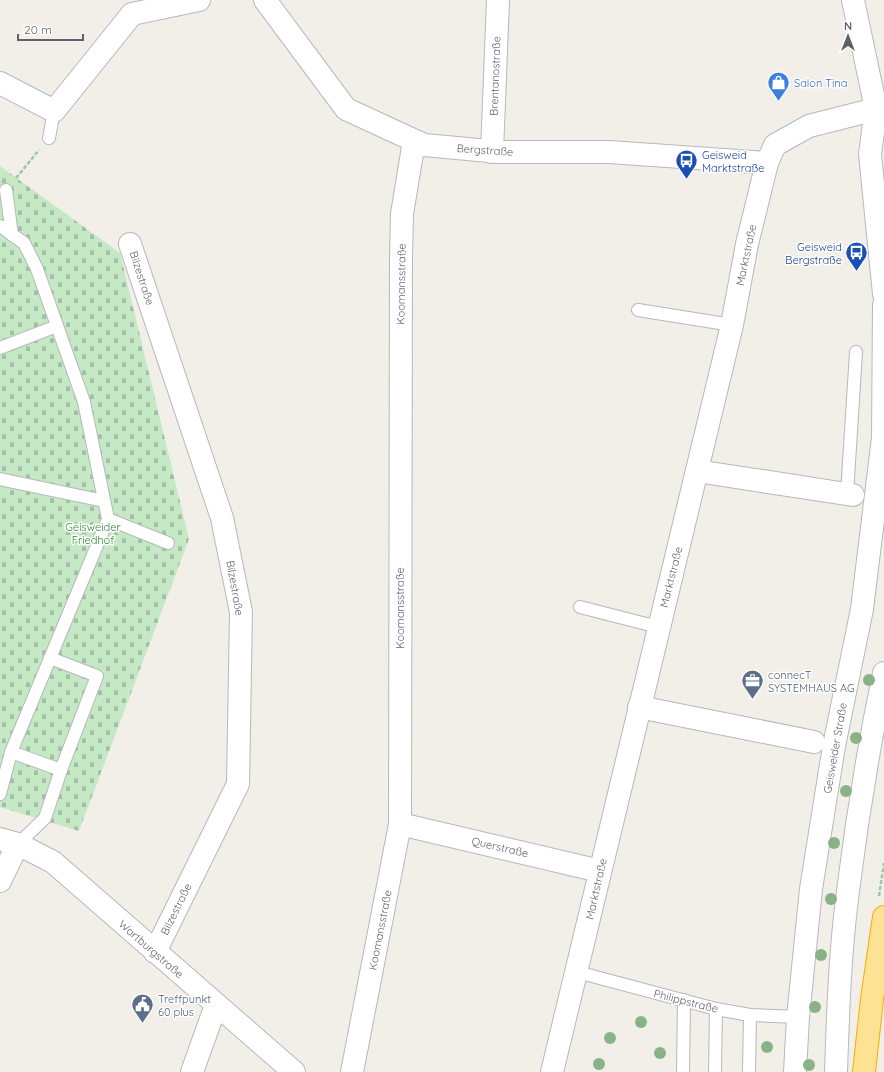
<svg xmlns="http://www.w3.org/2000/svg" width="884" height="1072" font-family="Quicksand,sans-serif">
<style>
.cemetery{fill:url(#cemetery-stones)}
.lines{fill:none;stroke-linecap:round;stroke-linejoin:round}
.lane-casing{stroke:#b5b8bc;stroke-width:14}
.street-casing{stroke:#b5b8bc;stroke-width:24}
.secondary-casing{stroke:#b6babf;stroke-width:24}
.highway-casing{stroke:#f9ab00;stroke-width:24}
.path{stroke:#9cc7a9;stroke-width:2.5;stroke-dasharray:4 2;stroke-linecap:butt}
.lane{stroke:#fff;stroke-width:12}
.street{stroke:#fff;stroke-width:22}
.secondary{stroke:#fff;stroke-width:22}
.highway{stroke:#fde293;stroke-width:22}
.tree{fill:#89b387}
.labels{text-anchor:middle;stroke-width:3;stroke-linejoin:round;paint-order:stroke}
.street-label{font-size:11px;fill:#5f6368;stroke:#fff}
.shop-label{font-size:11px;fill:#366cbe;stroke:#fff;text-anchor:start}
.transit-label{font-size:11px;fill:#164399;stroke:#fff;text-anchor:start}
.park-label{font-size:11px;fill:#348238;stroke:#fff}
.service-label{font-size:11px;fill:#4e5e75;stroke:#fff;text-anchor:start}
</style>
<defs>
<pattern id="cemetery-stones" width="16" height="16" patternUnits="userSpaceOnUse"><rect width="16" height="16" fill="#c5e8c5"/><path d="M2 7V4a2 2 0 0 1 4 0v3zM10 15v-3a2 2 0 0 1 4 0v3z" fill="#a3c0a4"/></pattern>
</defs>
<rect width="100%" height="100%" fill="#f1efe8"/>
<polygon class="cemetery" points="0,166 120,253 189,539 79,831 0,807"/>
<g class="lines">
<defs>
<g id="lane">
<polyline points="49,138 54,111"/>
<polyline points="6,190 12,235"/>
<polyline points="0,226 24,243 37,269 84,402 108,519 11,752 0,794"/>
<polyline points="638,310 732,325"/>
<polyline points="0,348 57,326"/>
<polyline points="0,479 104,501"/>
<polyline points="847,494 856,352"/>
<polyline points="108,519 168,543"/>
<polyline points="580,607 658,627"/>
<polyline points="11,752 61,770"/>
<polyline points="18,844 45,818 61,770 97,676 50,658"/>
<polyline points="577,972 716,1009 750,1015 798,1017"/>
<polyline points="683,1072 684,1000"/>
<polyline points="715,1072 716,1009"/>
<polyline points="749,1072 750,1015"/>
</g>
<g id="street">
<polyline points="265,0 346,109 424,145 500,152 609,152 767,163"/>
<polyline points="0,83 54,111 132,14 199,0"/>
<polyline points="492,152 498,0"/>
<polyline points="130,244 222,518 241,612 238,784 155,952"/>
<polyline points="697,471 853,495"/>
<polyline points="639,707 814,742"/>
<polyline points="400,824 600,871"/>
<polyline points="0,839 18,844 53,862 294,1072"/>
<polyline points="0,881 18,844"/>
<polyline points="192,1072 216,1005"/>
<polyline points="352,1072 400,824 401,259 402,214 414,141"/>
<polyline points="552,1072 732,325 747,244 767,163 775,145 809,126 876,109 884,111"/>
</g>
<g id="secondary">
<polyline points="853,0 876,109 882,122"/>
<polyline points="876,109 870,154 884,294"/>
<polyline points="795,1072 798,1017 811,889 834,746 862,609 883,438 884,305"/>
<path d="M836,1072C838,1012 840,951 848,891C857,818 869,745 884,673"/>
</g>
<polyline id="highway" points="864,1072 872,999 884,917"/>
</defs>
<use href="#lane" class="lane-casing"/>
<use href="#street" class="street-casing"/>
<use href="#secondary" class="secondary-casing"/>
<use href="#highway" class="highway-casing"/>
<g class="path">
<polyline points="16,178 39,150"/>
<polyline points="879,896 884,863"/>
</g>
<use href="#lane" class="lane"/>
<use href="#street" class="street"/>
<use href="#secondary" class="secondary"/>
<use href="#highway" class="highway"/>
</g>
<g class="tree">
<circle cx="869" cy="680" r="6"/>
<circle cx="856" cy="738" r="6"/>
<circle cx="846" cy="791" r="6"/>
<circle cx="834" cy="843" r="6"/>
<circle cx="831" cy="899" r="6"/>
<circle cx="821" cy="955" r="6"/>
<circle cx="815" cy="1007" r="6"/>
<circle cx="641" cy="1022" r="6"/>
<circle cx="610" cy="1038" r="6"/>
<circle cx="767" cy="1047" r="6"/>
<circle cx="660" cy="1053" r="6"/>
<circle cx="599" cy="1064" r="6"/>
<circle cx="809" cy="1065" r="6"/>
</g>
<defs>
<symbol id="shop-pin" viewBox="-11 -11 22 30"><path d="M0 17L-7.5 6A9.5 9.5 0 1 1 7.5 6Z" fill="#3f7fe0" stroke="#fff"/><path d="M-5-2.5h2.3a2.7 3.5 0 0 1 5.4 0H5L5.5 6h-11ZM-1.5-2.5h3a1.5 2.3 0 0 0-3 0Z" fill="#fff"/></symbol>
<symbol id="bus-pin" viewBox="-11 -11 22 30"><path d="M0 17L-7.5 6A9.5 9.5 0 1 1 7.5 6Z" fill="#1a4fb4" stroke="#fff"/><path d="M-5-6H5V4H4V6H2V4H-2V6H-4V4H-5ZM-3.5-4V0h7V-4ZM-3.5 1.2v1.5H-2V1.2ZM2 1.2v1.5H3.5V1.2Z" fill="#fff"/></symbol>
<symbol id="office-pin" viewBox="-11 -11 22 30"><path d="M0 17L-7.5 6A9.5 9.5 0 1 1 7.5 6Z" fill="#5c6f8a" stroke="#fff"/><path d="M-6-3h4V-5.5h4V-3h4V5H-6ZM-1-4.5V-3h2v-1.5ZM-6 0V1H6V0Z" fill="#fff"/></symbol>
<symbol id="civic-pin" viewBox="-11 -11 22 30"><path d="M0 17L-7.5 6A9.5 9.5 0 1 1 7.5 6Z" fill="#5c6f8a" stroke="#fff"/><path d="M-.6-6.5H3V-4.5H.6V-3L4-1V1h2V6H-6V1h2V-1L-.6-3ZM-1.2 2.5V6h2.4V2.5Z" fill="#fff"/></symbol>
</defs>
<g fill-rule="evenodd">
<use href="#shop-pin" x="766" y="70" width="25" height="34"/>
<use href="#bus-pin" x="674" y="148" width="25" height="34"/>
<use href="#bus-pin" x="844" y="240" width="25" height="34"/>
<use href="#office-pin" x="740" y="668" width="25" height="34"/>
<use href="#civic-pin" x="130" y="992" width="25" height="34"/>
</g>
<g class="labels">
<g class="street-label">
<text transform="translate(495 76) rotate(-88)" y="4">Brentanostraße</text>
<text transform="translate(485 150) rotate(4)" y="4">Bergstraße</text>
<text transform="translate(746 255) rotate(-78)" y="4">Marktstraße</text>
<text transform="translate(142 278) rotate(72)" y="4">Bilzestraße</text>
<text transform="translate(401 284) rotate(-89)" y="4">Koomansstraße</text>
<text transform="translate(671 577) rotate(-76)" y="4">Marktstraße</text>
<text transform="translate(235 588) rotate(80)" y="4">Bilzestraße</text>
<text transform="translate(400 608) rotate(-90)" y="4">Koomansstraße</text>
<text transform="translate(835 748) rotate(-80)" y="4">Geisweider Straße</text>
<text transform="translate(500 847) rotate(13)" y="4">Querstraße</text>
<text transform="translate(596 889) rotate(-77)" y="4">Marktstraße</text>
<text transform="translate(176 909) rotate(-64)" y="4">Bilzestraße</text>
<text transform="translate(380 930) rotate(-79)" y="4">Koomansstraße</text>
<text transform="translate(151 949) rotate(41)" y="4">Wartburgstraße</text>
<text transform="translate(686 1001) rotate(14)" y="4">Philippstraße</text>
</g>
<g class="shop-label">
<text x="794" y="87">Salon Tina</text>
</g>
<g class="transit-label">
<text x="702" y="159">Geisweid<tspan x="702" dy="13">Marktstraße</tspan></text>
<text x="842" y="251" text-anchor="end">Geisweid<tspan x="842" dy="13">Bergstraße</tspan></text>
</g>
<g class="park-label">
<text x="93" y="531">Geisweider<tspan x="93" dy="13">Friedhof</tspan></text>
</g>
<g class="service-label">
<text x="768" y="679">connecT<tspan x="768" dy="13">SYSTEMHAUS AG</tspan></text>
<text x="158" y="1003">Treffpunkt<tspan x="158" dy="13">60 plus</tspan></text>
</g>
</g>
<g transform="translate(848 36)" stroke="#ffffff" stroke-width="3" paint-order="stroke">
<path d="M0-3L7 15L0 10L-7 15Z" fill="#5f6368"/>
<text y="-6" font-size="11" font-weight="bold" text-anchor="middle" fill="#5f6368">N</text>
</g>
<path d="M18 34v6h65v-6" fill="none" stroke="#5f6368" stroke-width="2"/>
<text x="24" y="34" font-size="12" fill="#5f6368" stroke="#ffffff" stroke-width="3" paint-order="stroke">20 m</text>
</svg>
